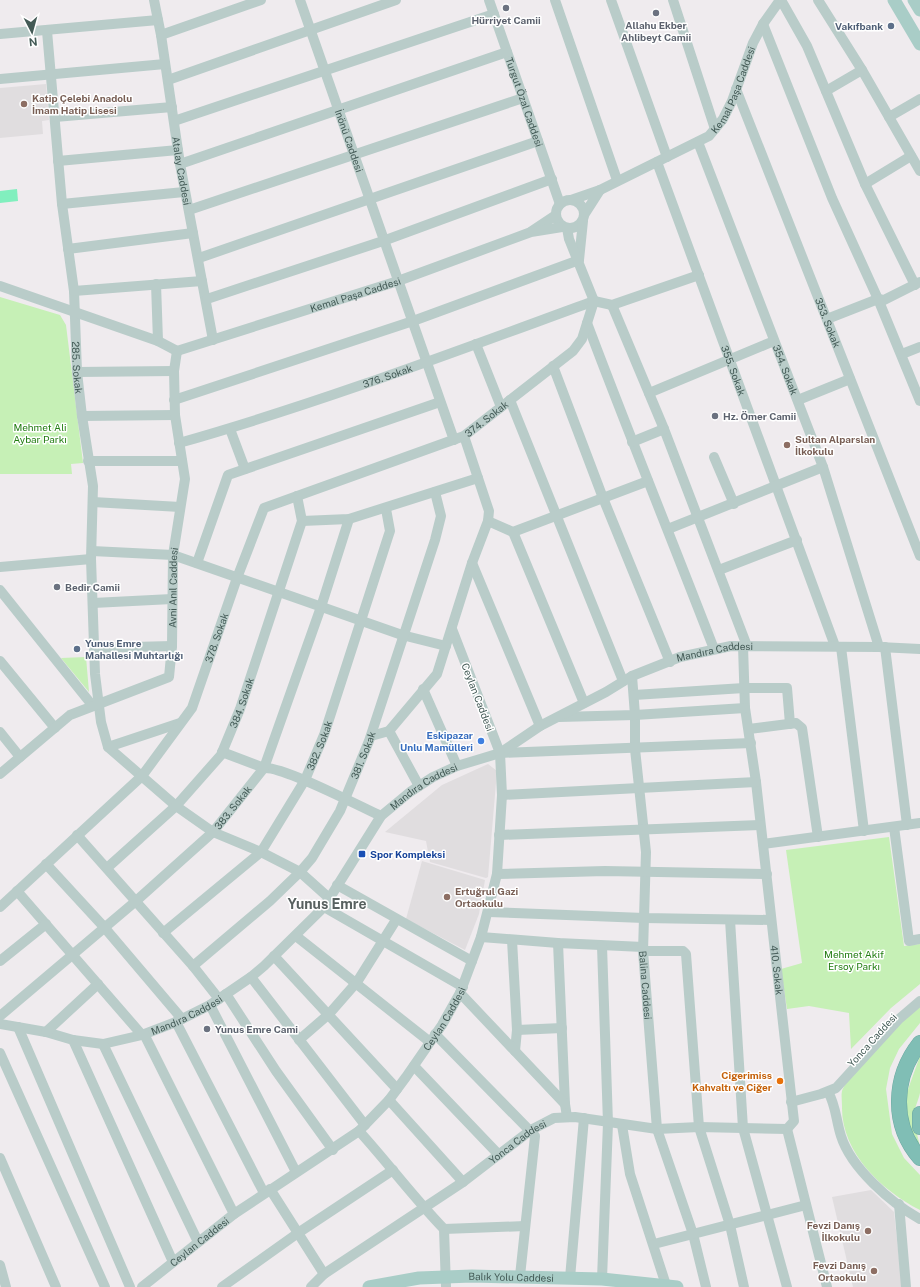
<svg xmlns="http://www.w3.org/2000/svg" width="920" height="1287" font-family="'Public Sans',sans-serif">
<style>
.education{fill:#e0dddf}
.green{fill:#c6f0b6}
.water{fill:#81efbe}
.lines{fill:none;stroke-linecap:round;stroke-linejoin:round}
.highway-casing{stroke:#6ca9a1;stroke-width:16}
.minor{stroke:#b9ccc9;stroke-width:10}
.major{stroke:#a9cdc7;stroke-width:13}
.highway{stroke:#80beb5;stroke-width:15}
.worship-dot{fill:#6b7280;stroke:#fff;stroke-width:1.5}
.service-dot{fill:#5c6f8a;stroke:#fff;stroke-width:1.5}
.education-dot{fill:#8d6e63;stroke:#fff;stroke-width:1.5}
.shop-dot{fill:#3f7fe0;stroke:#fff;stroke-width:1.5}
.transit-dot{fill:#1a4fb4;stroke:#fff;stroke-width:1.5}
.food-dot{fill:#e8710a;stroke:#fff;stroke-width:1.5}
.labels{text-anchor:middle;stroke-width:3;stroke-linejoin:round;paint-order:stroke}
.worship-label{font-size:10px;font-weight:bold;fill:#5b616d;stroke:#fff;text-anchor:start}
.service-label{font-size:10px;font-weight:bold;fill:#4e5e75;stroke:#fff;text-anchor:end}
.street-label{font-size:10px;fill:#435a56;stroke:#fff}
.education-label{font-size:10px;font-weight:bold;fill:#785e54;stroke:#fff;text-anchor:start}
.park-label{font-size:10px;fill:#227d12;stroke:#fff}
.shop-label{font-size:10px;font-weight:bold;fill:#366cbe;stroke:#fff;text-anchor:end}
.transit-label{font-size:10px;font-weight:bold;fill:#164399;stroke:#fff;text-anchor:start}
.food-label{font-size:10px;font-weight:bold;fill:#c56008;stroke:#fff;text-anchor:end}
.district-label{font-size:14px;font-weight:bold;fill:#586160;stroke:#fff}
</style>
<rect width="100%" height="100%" fill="#efebee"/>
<g class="education">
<polygon points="46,84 49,120 42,121 43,134 0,138 0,88"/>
<polygon points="488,764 497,771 488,877 486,878 430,862 426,841 385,832 442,785"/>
<polygon points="422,861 485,880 479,914 465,950 406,919"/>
<polygon points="871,1190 894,1212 902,1287 853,1287 832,1197"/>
</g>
<g class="green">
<polygon points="0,297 60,315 66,325 83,463 71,464 72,474 0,474"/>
<polygon points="86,657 89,692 61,658"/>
<polygon points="889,837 904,946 920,944 920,984 891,1008 851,1049 849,1013 809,1006 787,1009 781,969 802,963 786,850"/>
<path d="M920,1005V1023L899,1049L890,1068L886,1089L892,1134L904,1158L920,1175V1210C881,1190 841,1152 842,1106C842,1101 841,1095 842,1091C845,1078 908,1014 920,1005Z"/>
<path d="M920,1056C920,1067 920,1082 920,1093C918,1102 914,1108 914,1117C914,1129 920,1139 920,1151L903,1111L907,1092Z"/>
</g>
<polygon class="water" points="17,189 18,201 0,203 0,191"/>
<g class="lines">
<defs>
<g id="highway">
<path d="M920,1043C893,1077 891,1125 920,1158"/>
<polyline points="920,1114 920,1127"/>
</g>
</defs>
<use href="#highway" class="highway-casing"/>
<g class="minor">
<path id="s1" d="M154,0L161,35L180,164L213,340"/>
<path id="s2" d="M300,0L454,440"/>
<path id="s3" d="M489,0L560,204"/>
<polyline points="555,0 617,180"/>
<polyline points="611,0 667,157"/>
<polyline points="673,0 715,129"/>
<polyline points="781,0 807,46 865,184 915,285"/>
<polyline points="818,0 862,70 920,171"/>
<polyline points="763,24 832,198 878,299 920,401"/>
<path id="s4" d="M47,31L62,204L74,291L77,372L82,416L93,486L91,559L95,674L101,722L108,747L176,806L213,832L261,852L300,872L329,898"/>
<polyline points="0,34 158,20"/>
<polyline points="161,35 261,0"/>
<polyline points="0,79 165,64"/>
<polyline points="168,80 396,0"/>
<path id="s5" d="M736,89L920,556"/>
<polyline points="826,91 862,70"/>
<polyline points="55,117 172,107"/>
<polyline points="889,117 920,99"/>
<polyline points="174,121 494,14"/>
<path id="s6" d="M698,142L823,467L879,647"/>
<polyline points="58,161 178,150"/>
<path id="s7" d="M657,162L835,646"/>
<polyline points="180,164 507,52"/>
<polyline points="865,184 911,156"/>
<circle cx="570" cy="214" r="14"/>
<path id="s8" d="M571,200L600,190L709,136L723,119L732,101L753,43L763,24L780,0"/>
<polyline points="62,204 184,192"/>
<polyline points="189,210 523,98"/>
<polyline points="584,215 600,190"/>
<polyline points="532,231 556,215"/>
<polyline points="68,249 193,233"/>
<polyline points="199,258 538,141"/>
<polyline points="579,260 583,221"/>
<polyline points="156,284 158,341"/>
<polyline points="0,286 158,341 177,351"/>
<polyline points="74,291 202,281"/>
<polyline points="207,299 383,241 552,179"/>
<polyline points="612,305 664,429 747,646"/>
<polyline points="827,319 878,299 884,300 920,282"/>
<path d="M587,323C628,432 672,540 714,649"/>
<polyline points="476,344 501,407"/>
<path id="s9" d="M177,351L398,281L531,232L562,227"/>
<polyline points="902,354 920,347"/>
<polyline points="553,366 603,498 670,662"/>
<polyline points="77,372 174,371"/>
<polyline points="649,393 774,341"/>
<polyline points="174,400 413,321 579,260"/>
<polyline points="510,400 623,681"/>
<polyline points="798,400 850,379"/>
<polyline points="82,416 175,415"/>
<polyline points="230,429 245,469"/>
<polyline points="632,442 664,429"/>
<path id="s10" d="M179,443C320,403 457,351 594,301L612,305L699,275"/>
<polyline points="714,457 734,504"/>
<polyline points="88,461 182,461"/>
<polyline points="93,502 180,507"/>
<polyline points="302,521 349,519 478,478"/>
<polyline points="488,521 513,532 648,481"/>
<polyline points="668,529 823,467"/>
<polyline points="513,532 584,703"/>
<polyline points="92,551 173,555 402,635 446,646"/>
<polyline points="197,563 228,475 440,402"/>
<polyline points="472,563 540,726"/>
<polyline points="0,567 91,559"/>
<polyline points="719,570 797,540"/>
<polyline points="0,590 92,705"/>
<polyline points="93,603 172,599"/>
<path id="s11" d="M743,646L745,708L756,782L794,1121L787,1129"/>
<polyline points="841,647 864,831"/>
<polyline points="885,647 907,825"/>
<polyline points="94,648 172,646"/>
<polyline points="0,661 55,728"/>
<path id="s12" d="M632,676L635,715V749L646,852L643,951L657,1129L693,1234L706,1287"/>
<polyline points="423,689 457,766"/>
<polyline points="634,695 744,688 787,688 790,724"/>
<polyline points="559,717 635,715 745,708"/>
<polyline points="749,729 796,723 802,728 818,837"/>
<polyline points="389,731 419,786"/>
<polyline points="0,732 20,757"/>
<polyline points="371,736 389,731 437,674 472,563 488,521 489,511 464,436"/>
<polyline points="108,747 180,723"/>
<path d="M222,752L264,768C283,766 359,806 381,816"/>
<polyline points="500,753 751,743"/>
<path id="s13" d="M0,774L70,715L169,677L172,646L173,555L185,479L175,415L174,371L177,351"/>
<polyline points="502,795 756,782"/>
<polyline points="894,827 909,941 920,939"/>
<polyline points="77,835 193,966 219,999"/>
<polyline points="499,835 760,825"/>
<polyline points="763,844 920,823"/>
<polyline points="46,864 104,927 182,1019"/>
<path id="s14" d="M107,868L176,806L221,755L240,709L302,521L297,496"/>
<polyline points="497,874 605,871 767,874"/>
<polyline points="337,885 472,961"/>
<polyline points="17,891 142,1035"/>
<path id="s15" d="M0,907L142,776L192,708L237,578L264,508L464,436L573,351L582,339L594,301L569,239L567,228"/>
<polyline points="324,907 463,987"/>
<polyline points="489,912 644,918 771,920"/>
<polyline points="730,920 743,1128 787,1287"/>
<path id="s16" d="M163,933L261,852L305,780L324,735L388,537L390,531L386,509"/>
<polyline points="296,936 430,1042"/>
<polyline points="481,937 558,943 643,947"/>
<polyline points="512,940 517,1030 515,1051"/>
<polyline points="558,943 565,1104 567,1117"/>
<polyline points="602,946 608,1123 602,1279"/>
<polyline points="643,951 683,951 686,954 699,1127 730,1225 744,1287"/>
<polyline points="274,956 397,1089"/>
<polyline points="0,961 46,924"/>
<path id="s17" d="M193,966L270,901L300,872L312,858L340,811L369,741L435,540L441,516L435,492"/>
<polyline points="251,977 365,1125"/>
<polyline points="460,993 565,1104"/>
<polyline points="226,994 276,1071 333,1150"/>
<polyline points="210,1005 296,1172"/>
<path id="s18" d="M0,1016L136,901L213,832L264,768L321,607L349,519"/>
<polyline points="176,1022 264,1193"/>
<path id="s19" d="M0,1024L46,1032L73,1040L103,1044L142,1035L176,1022L210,1005L251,977L264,966L324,907L381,816L410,792L433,777L457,766L500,753L540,726L606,692L632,676L680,657L731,646L879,647L920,649"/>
<polyline points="18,1027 130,1287"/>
<polyline points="517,1030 562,1028"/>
<polyline points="46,1032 98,984"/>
<polyline points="144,1034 234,1214"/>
<polyline points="435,1034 535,1136 520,1276"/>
<polyline points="73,1040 173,1262"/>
<polyline points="299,1040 329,1014 357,982 396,920"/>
<polyline points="103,1044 198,1242"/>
<polyline points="0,1053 105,1287"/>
<polyline points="414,1066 499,1155"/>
<path d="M828,1092C836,1105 836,1121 841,1136C851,1168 891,1203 920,1219"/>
<polyline points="389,1100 463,1182"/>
<polyline points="791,1102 821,1094 836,1088 899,1019 920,1001"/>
<polyline points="622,1125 630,1174 666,1285"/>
<polyline points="787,1129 827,1287"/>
<path d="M359,1131C388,1163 414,1198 444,1229L446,1287"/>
<polyline points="0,1158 56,1287"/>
<polyline points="270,1189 324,1274"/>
<polyline points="899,1204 906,1287"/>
<polyline points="444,1229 525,1226"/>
<polyline points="654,1244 806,1205"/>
<polyline points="0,1265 6,1287"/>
<polyline points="570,1278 584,1118"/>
<path id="s20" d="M142,1287L234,1214L359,1131L389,1100L406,1077L442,1025L460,993L481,937L497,874L502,795L500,753L452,629"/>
<polyline points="222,1287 298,1233 393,1170"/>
<path id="s21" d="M311,1287L324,1274L463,1182L531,1130L554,1118L575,1117L657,1129L699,1127L787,1129"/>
</g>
<g class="major">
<polyline points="894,0 920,44"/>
<polyline points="914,0 920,10"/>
<path id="s22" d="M369,1287L419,1278L472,1276L602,1279L677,1287"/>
</g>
<use href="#highway" class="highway"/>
</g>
<g class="worship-dot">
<circle cx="506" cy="8" r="4"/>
<circle cx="656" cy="13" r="4"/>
<circle cx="715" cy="416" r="4"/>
<circle cx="57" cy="587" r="4"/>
<circle cx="207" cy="1029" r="4"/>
</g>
<g class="service-dot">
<circle cx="891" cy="26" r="4"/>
<circle cx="77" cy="649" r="4"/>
</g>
<g class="education-dot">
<circle cx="24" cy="104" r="4"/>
<circle cx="787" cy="445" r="4"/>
<circle cx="447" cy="897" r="4"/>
<circle cx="868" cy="1231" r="4"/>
<circle cx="874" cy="1271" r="4"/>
</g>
<circle class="shop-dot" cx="481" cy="741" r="4"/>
<rect class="transit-dot" x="358" y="850" width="8" height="8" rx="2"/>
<circle class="food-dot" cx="780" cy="1081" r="4"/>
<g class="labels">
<g class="worship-label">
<text x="506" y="24" text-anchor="middle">Hürriyet Camii</text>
<text x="656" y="29" text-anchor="middle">Allahu Ekber<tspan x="656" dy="12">Ahlibeyt Camii</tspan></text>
<text x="723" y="420">Hz. Ömer Camii</text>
<text x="65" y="591">Bedir Camii</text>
<text x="215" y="1033">Yunus Emre Cami</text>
</g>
<g class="service-label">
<text x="883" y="30">Vakıfbank</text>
<text x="85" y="647" text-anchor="start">Yunus Emre<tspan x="85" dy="12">Mahallesi Muhtarlığı</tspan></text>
</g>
<g class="street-label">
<text dy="4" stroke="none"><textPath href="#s8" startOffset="205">Kemal Paşa Caddesi</textPath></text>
<text dy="4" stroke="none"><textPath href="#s3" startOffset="108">Turgut Özal Caddesi</textPath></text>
<text dy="4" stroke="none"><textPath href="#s2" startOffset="149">İnönü Caddesi</textPath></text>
<text dy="4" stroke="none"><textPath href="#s1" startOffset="173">Atalay Caddesi</textPath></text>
<text dy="4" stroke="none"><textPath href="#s9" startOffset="187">Kemal Paşa Caddesi</textPath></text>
<text dy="4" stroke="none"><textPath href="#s5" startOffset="251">353. Sokak</textPath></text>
<text dy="4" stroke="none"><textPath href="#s4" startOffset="338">285. Sokak</textPath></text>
<text dy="4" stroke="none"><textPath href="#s7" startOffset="222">355. Sokak</textPath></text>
<text dy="4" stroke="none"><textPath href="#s6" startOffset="244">354. Sokak</textPath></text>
<text dy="4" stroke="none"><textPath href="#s10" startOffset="219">376. Sokak</textPath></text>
<text dy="4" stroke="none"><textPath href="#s15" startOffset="731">374. Sokak</textPath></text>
<text dy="4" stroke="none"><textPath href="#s13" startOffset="287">Avni Anıl Caddesi</textPath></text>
<text dy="4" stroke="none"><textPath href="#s15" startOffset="352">378. Sokak</textPath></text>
<text dy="4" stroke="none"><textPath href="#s19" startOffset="854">Mandıra Caddesi</textPath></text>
<text transform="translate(478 697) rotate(69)" y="4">Ceylan Caddesi</text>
<text dy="4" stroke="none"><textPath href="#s14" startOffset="217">384. Sokak</textPath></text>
<text dy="4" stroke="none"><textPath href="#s16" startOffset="249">382. Sokak</textPath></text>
<text dy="4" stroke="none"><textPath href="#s17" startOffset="276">381. Sokak</textPath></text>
<text dy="4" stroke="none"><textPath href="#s19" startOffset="530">Mandıra Caddesi</textPath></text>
<text dy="4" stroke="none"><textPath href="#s18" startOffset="313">383. Sokak</textPath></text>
<text dy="4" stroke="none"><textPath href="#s11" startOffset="326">410. Sokak</textPath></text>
<text dy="4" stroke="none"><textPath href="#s12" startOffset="310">Balina Caddesi</textPath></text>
<text dy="4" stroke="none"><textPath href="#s19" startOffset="194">Mandıra Caddesi</textPath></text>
<text dy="4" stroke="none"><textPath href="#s20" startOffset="409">Ceylan Caddesi</textPath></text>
<text transform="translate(872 1040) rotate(-48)" y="4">Yonca Caddesi</text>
<text dy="4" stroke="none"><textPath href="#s21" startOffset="253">Yonca Caddesi</textPath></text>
<text dy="4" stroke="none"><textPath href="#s20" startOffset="73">Ceylan Caddesi</textPath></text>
<text dy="4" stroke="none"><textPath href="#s22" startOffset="143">Balık Yolu Caddesi</textPath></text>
</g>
<g class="education-label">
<text x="32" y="102">Katip Çelebi Anadolu<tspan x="32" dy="12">İmam Hatip Lisesi</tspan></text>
<text x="795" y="443">Sultan Alparslan<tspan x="795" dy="12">İlkokulu</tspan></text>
<text x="455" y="895">Ertuğrul Gazi<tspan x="455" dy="12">Ortaokulu</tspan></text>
<text x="860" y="1229" text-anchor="end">Fevzi Danış<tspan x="860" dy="12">İlkokulu</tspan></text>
<text x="866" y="1269" text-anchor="end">Fevzi Danış<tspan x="866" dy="12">Ortaokulu</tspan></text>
</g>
<g class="park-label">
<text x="40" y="431">Mehmet Ali<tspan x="40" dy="12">Aybar Parkı</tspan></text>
<text x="854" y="958">Mehmet Akif<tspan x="854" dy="12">Ersoy Parkı</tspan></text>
</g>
<g class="shop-label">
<text x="473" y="739">Eskipazar<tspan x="473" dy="12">Unlu Mamülleri</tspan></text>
</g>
<g class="transit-label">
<text x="370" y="858">Spor Kompleksi</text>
</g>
<g class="food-label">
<text x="772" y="1079">Cigerimiss<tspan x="772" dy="12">Kahvaltı ve Ciğer</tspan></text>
</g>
<g class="district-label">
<text x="327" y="909">Yunus Emre</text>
</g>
</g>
<g transform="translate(32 32) rotate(174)" stroke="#ffffff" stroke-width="3" paint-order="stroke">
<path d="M0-3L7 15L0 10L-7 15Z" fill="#435a56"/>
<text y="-6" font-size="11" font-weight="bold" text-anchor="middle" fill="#435a56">N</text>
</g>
</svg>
